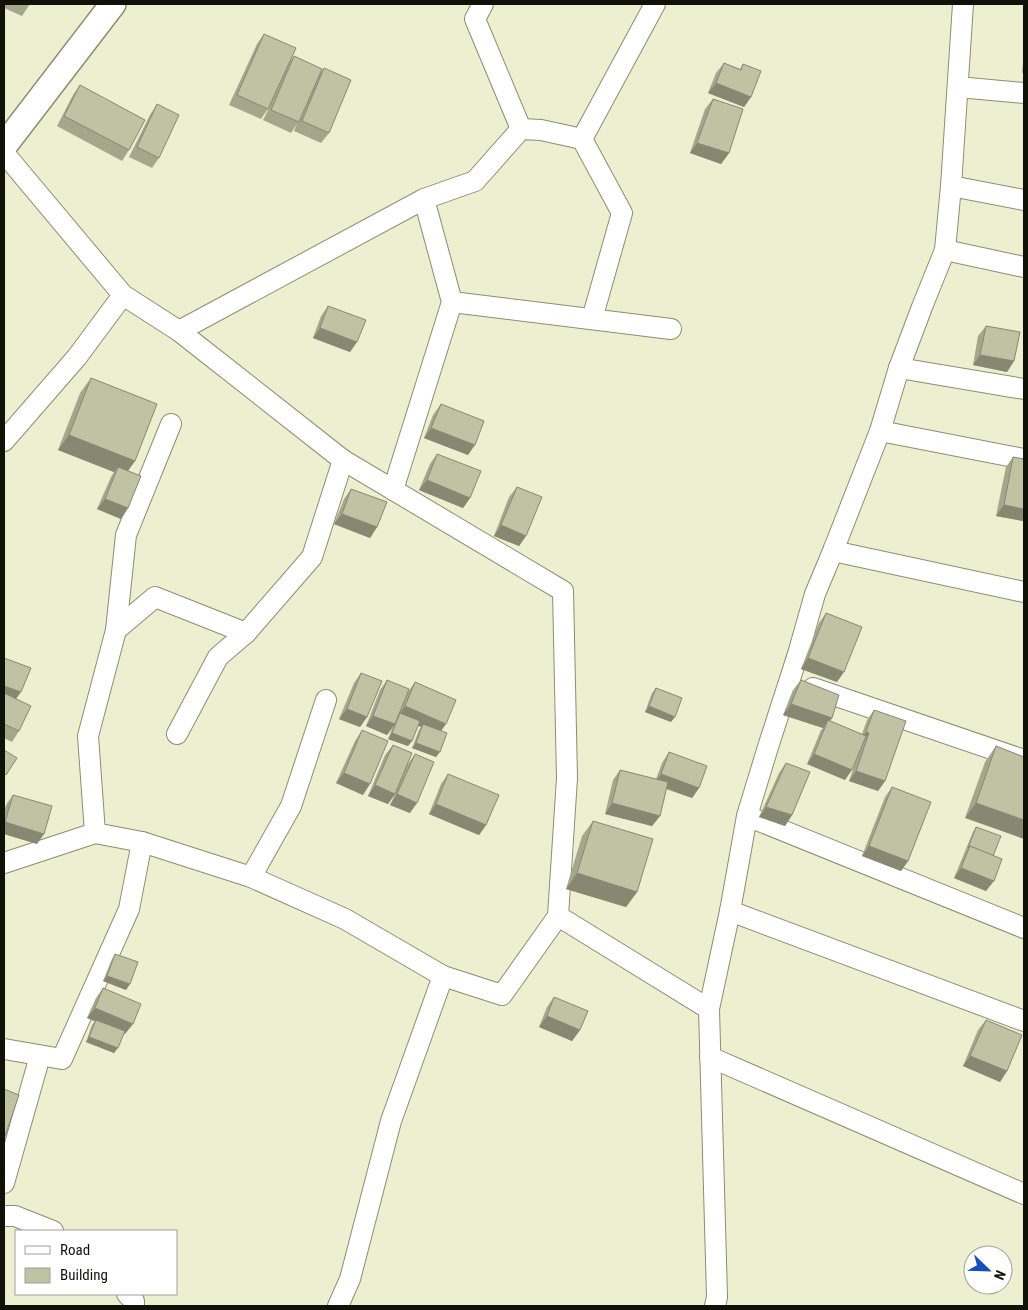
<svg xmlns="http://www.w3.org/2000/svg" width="1028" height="1310" font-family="'Roboto Condensed',sans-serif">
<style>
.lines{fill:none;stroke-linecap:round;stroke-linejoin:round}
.minor-casing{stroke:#8b8e70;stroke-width:22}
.tertiary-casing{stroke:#8b8e70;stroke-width:28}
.minor{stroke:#fff;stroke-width:20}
.tertiary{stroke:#fff;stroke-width:25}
.wall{fill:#a4a78c}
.shaded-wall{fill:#868872}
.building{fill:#bfc2a3;stroke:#868872}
</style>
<rect width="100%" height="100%" fill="#edf0d0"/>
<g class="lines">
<defs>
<g id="minor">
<polyline points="483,4 475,19 521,129"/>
<polyline points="958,87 1024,93"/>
<polyline points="582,139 655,4"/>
<polyline points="4,153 123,295 179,331 343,460 563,591 567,778 558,916 709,1009"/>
<polyline points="951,186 1024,200"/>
<polyline points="945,250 1024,267"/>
<polyline points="452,302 671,329"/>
<polyline points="179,331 424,199 475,181 521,129 541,130 582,139 622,213 592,319"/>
<polyline points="899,368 1024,389"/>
<polyline points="880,431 1024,459"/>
<polyline points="4,441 77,357 123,295"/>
<polyline points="393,490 452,302 424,199"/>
<polyline points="833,551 1024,592"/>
<polyline points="116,630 126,535 171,424"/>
<polyline points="813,688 1024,760"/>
<polyline points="177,734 218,657 246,633"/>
<polyline points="747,816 1024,928"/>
<polyline points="142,842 95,833 88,736 116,630 155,597 246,633 312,557 343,460"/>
<polyline points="4,863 95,833"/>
<polyline points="251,877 291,806 326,700"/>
<polyline points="730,911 1024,1021"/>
<polyline points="4,1049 62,1059 129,909 142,842 251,877 345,919 443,976"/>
<polyline points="710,1057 1024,1194"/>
<polyline points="4,1183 40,1056"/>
<polyline points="4,1216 15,1216 53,1231"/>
<polyline points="127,1294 134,1301 134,1306"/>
<polyline points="338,1306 350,1279 391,1121 443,976 502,995 558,916"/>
<polyline points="715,1306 717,1297 709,1009 730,911 747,816 768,747 798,654 815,594 833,551 880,431 899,368 922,307 945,250 951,186 963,4"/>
</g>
<polyline id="tertiary" points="4,146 113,4"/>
</defs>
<use href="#minor" class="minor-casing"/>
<use href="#tertiary" class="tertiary-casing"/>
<use href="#minor" class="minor"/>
<use href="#tertiary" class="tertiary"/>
</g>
<g class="wall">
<polygon points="4,4 30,4 22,16 4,8"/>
<polygon points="264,34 287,66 294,56 319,75 324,68 329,133 321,143 294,131 297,124 291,133 263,120 270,106 261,119 229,105 257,44"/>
<polygon points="1024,53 1024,73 1022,73"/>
<polygon points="724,63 740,69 743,64 751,97 744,107 708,93 716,73"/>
<polygon points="80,85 129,150 122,161 57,126 73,95"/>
<polygon points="713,99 729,153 721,164 690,153 705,109"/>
<polygon points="157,104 159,158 152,168 129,157 150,115"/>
<polygon points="328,306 350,352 313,338 321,316"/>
<polygon points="986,326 1014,361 1007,372 973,365 978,336"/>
<polygon points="91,378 135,461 128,471 128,508 121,519 97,509 111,477 114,472 58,450 80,393"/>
<polygon points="441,404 468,455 424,438 433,415"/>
<polygon points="437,454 470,498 463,508 419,490 430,464"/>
<polygon points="1013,457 1024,459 1024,520 1023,521 996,516 1006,467"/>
<polygon points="517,487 526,536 519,546 494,536 509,497"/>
<polygon points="351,489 377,527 370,538 334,524 344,499"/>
<polygon points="826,613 837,682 801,669 819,623"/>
<polygon points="4,658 16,699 19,731 12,742 4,738"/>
<polygon points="361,673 367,717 360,727 339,719 354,683"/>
<polygon points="387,680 398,716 408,692 415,682 441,731 436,757 412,748 419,730 421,727 418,725 412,741 408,746 388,739 393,726 387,735 366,726 380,690"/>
<polygon points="801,680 832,718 830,721 862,734 867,720 874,710 885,781 878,791 849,781 860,749 845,780 807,764 821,730 823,728 783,715 793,690"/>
<polygon points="656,688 671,722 645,712 652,693"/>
<polygon points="362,730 363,795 336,783 355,741"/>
<polygon points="393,745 408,764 415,754 410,813 390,805 395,794 388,804 368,796 385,755"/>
<polygon points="996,746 1024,757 965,818 985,762"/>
<polygon points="669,752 699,788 692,798 666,789 660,816 652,826 605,814 613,780 620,770 656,779 662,763"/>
<polygon points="786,763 792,815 785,826 759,817 779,773"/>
<polygon points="448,774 486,825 479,835 429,814 441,784"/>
<polygon points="892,787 908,861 901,871 862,856 885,797"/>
<polygon points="13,795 37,844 4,834 4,812 6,805"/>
<polygon points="593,821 637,892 626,907 566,889 582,836"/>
<polygon points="976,827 993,856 986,891 954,878 973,832"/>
<polygon points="115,954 126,990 103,981 112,959"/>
<polygon points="103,988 125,1034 124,1033 114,1053 86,1042 92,1025 95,1021 87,1018 96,998"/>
<polygon points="554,997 580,1030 572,1041 539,1027 547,1007"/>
<polygon points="986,1020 1007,1071 1000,1082 963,1066 978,1030"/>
</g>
<g class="shaded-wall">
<polygon points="716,83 751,97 744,107 708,93"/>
<polygon points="697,143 729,153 721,164 690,153"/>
<polygon points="320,328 357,342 350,352 313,338"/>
<polygon points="980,355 1014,361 1007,372 973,365"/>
<polygon points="431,428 475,445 468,455 424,438"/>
<polygon points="69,435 135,461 124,476 118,467 114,472 58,450"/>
<polygon points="427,480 470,498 463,508 419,490"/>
<polygon points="105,499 128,508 121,519 97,509"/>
<polygon points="1004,505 1024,509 1024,520 1023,521 996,516"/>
<polygon points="342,514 377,527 370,538 334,524"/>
<polygon points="501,525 526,536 519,546 494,536"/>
<polygon points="808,658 844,672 837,682 801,669"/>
<polygon points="4,686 21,692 13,703 4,699"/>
<polygon points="791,704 832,718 825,728 828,720 823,728 783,715"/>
<polygon points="405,706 446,724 439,734 423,724 421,727 399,717 400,713 398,717"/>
<polygon points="649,706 675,717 671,722 645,712"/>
<polygon points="347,709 367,717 360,727 339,719"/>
<polygon points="373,716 395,724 387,735 366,726"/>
<polygon points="866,732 869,733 862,744 859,742"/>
<polygon points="392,733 412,741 408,746 388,739"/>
<polygon points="416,743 440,752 436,757 412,748"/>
<polygon points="814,754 852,770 845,780 807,764"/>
<polygon points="856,771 885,781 878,791 849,781"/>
<polygon points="344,773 370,784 363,795 336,783"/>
<polygon points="661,774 699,788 692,798 654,784"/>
<polygon points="375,785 395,794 388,804 368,796"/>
<polygon points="397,794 417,803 410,813 390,805"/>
<polygon points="612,803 660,816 652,826 605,814"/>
<polygon points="976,803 1024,820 1024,839 965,818"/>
<polygon points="436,804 486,825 479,835 429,814"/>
<polygon points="766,807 792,815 785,826 759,817"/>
<polygon points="5,822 44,834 37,844 4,834 4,824"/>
<polygon points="869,846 908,861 901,871 862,856"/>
<polygon points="961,868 994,881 986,891 954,878"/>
<polygon points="577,873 637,892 626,907 566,889"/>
<polygon points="107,976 130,984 126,990 103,981"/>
<polygon points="95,1008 133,1024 125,1034 87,1018"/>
<polygon points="547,1016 580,1030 572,1041 539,1027"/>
<polygon points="89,1037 118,1048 114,1053 86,1042"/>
<polygon points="970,1056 1007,1071 1000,1082 963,1066"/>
</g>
<g class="building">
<polygon points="264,34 296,48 268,109 237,95"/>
<polygon points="294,56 322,69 299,122 271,110"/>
<polygon points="724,63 741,70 743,64 761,71 751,97 716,83"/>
<polygon points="324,68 351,80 329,133 302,121"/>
<polygon points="80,85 145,120 129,150 64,116"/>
<polygon points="713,99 743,109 729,153 697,143"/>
<polygon points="157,104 179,115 159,158 137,147"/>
<polygon points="328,306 366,320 357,342 320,328"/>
<polygon points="986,326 1020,332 1014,361 980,355"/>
<polygon points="91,378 157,404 135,461 69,435"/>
<polygon points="441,404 484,421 475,445 431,428"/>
<polygon points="437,454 481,471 470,498 427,480"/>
<polygon points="1013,457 1024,459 1024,509 1004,505"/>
<polygon points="118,467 141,476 128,508 105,499"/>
<polygon points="517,487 542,497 526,536 501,525"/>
<polygon points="351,489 387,502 377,527 342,514"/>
<polygon points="826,613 862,627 844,672 808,658"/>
<polygon points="4,658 31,668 21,692 4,686"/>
<polygon points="361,673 382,681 367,717 347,709"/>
<polygon points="387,680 409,689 395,724 373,716"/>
<polygon points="801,680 839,695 832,718 791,704"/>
<polygon points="415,682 456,700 446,724 405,706"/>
<polygon points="656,688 682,698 675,717 649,706"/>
<polygon points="4,693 31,706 19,731 4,724"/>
<polygon points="874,710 906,721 885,781 856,771 869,733 866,732"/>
<polygon points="400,713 420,721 412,741 392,733"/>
<polygon points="828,720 866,736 852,770 814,754"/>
<polygon points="423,724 447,733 440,752 416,743"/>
<polygon points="362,730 388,741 370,784 344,773"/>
<polygon points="393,745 412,753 395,794 375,785"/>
<polygon points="996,746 1024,757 1024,820 976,803"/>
<polygon points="4,750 17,758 6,775 4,773"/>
<polygon points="669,752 707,766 699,788 661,774"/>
<polygon points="415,754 434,762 417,803 397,794"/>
<polygon points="786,763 810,772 792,815 766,807"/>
<polygon points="620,770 668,782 660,816 612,803"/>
<polygon points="448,774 499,795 486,825 436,804"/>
<polygon points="892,787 931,802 908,861 869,846"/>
<polygon points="13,795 52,806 44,834 5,822"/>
<polygon points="593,821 653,839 637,892 577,873"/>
<polygon points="976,827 1001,836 993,856 970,846 968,848"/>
<polygon points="970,846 1002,859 994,881 961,868"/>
<polygon points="115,954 138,962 130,984 107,976"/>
<polygon points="103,988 141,1004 133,1024 95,1008"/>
<polygon points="554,997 588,1011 580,1030 547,1016"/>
<polygon points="96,1020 125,1031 118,1048 89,1037"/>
<polygon points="986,1020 1022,1035 1007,1071 970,1056"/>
<polygon points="4,1089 19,1095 4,1139"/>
</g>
<rect width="1028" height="1310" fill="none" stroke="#111207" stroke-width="10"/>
<rect x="15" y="1230" width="162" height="65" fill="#ffffff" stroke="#a0a09c"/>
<rect x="25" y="1246" width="25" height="8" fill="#ffffff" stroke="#a0a09c"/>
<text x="60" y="1255" font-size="15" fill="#111207">Road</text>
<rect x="25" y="1268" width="25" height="15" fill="#bfc2a3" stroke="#a0a09c"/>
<text x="60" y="1280" font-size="15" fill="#111207">Building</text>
<g transform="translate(988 1270) rotate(113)"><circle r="24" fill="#ffffff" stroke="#a0a09c"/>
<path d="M0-4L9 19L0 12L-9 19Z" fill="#174eba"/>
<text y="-8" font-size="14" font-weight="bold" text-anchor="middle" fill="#111207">N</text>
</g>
</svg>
